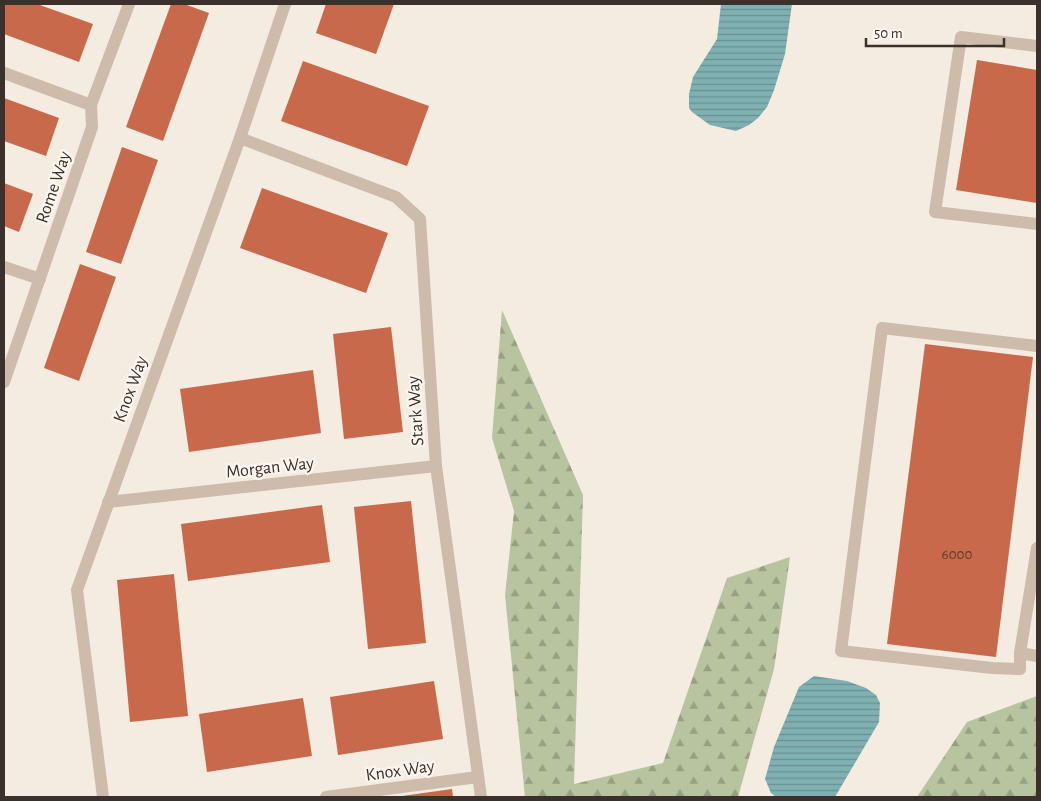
<svg xmlns="http://www.w3.org/2000/svg" width="1041" height="801" font-family="'Alegreya Sans',sans-serif">
<style>
.forest{fill:url(#forest-firs)}
.water{fill:url(#water-rules)}
.building{fill:#c8694b}
.lines{fill:none;stroke-linecap:round;stroke-linejoin:round}
.minor{stroke:#cdbbac;stroke-width:12}
.labels{text-anchor:middle;stroke-width:5;stroke-linejoin:round;paint-order:stroke}
.number-label{font-size:15px;fill:#5e3e33}
.street-label{font-size:18px;fill:#3b302b;stroke:#fbf5ee}
</style>
<defs>
<pattern id="forest-firs" width="22" height="20" patternUnits="userSpaceOnUse" patternTransform="scale(1.25)"><rect width="22" height="20" fill="#b8c4a0"/><path d="M5 1l3.5 6h-7zM16 11l3.5 6h-7z" fill="#97a083"/></pattern>
<pattern id="water-rules" width="6" height="5" patternUnits="userSpaceOnUse" patternTransform="scale(1.25)"><rect width="6" height="5" fill="#7fb0b2"/><path d="M0 2.5h6" fill="none" stroke="#699091"/></pattern>
</defs>
<rect width="100%" height="100%" fill="#f4ebe1"/>
<g class="forest">
<polygon points="502,310 583,495 574,784 663,763 727,578 790,557 774,669 738,797 525,797 505,595 514,511 492,438"/>
<polygon points="1037,696 1037,797 917,797 967,722"/>
</g>
<g class="water">
<polygon points="721,4 792,4 785,54 774,90 767,107 758,118 749,125 736,131 710,125 692,112 689,108 689,94 693,77 717,39"/>
<polygon points="814,676 847,681 866,688 876,695 880,703 879,722 835,797 776,797 771,793 765,779 774,747 799,687"/>
</g>
<g class="building">
<polygon points="4,4 37,4 93,24 79,62 4,34"/>
<polygon points="171,4 184,4 209,13 163,141 126,127"/>
<polygon points="326,4 394,4 376,54 316,33"/>
<polygon points="977,60 1037,70 1037,203 956,190"/>
<polygon points="303,61 429,106 407,166 281,121"/>
<polygon points="4,98 59,118 46,156 4,141"/>
<polygon points="122,147 158,160 121,264 86,252"/>
<polygon points="4,183 33,194 19,232 4,226"/>
<polygon points="262,188 388,233 366,293 240,248"/>
<polygon points="80,264 116,277 79,381 44,368"/>
<polygon points="391,327 403,432 344,439 333,334"/>
<polygon points="925,344 1033,357 996,657 887,644"/>
<polygon points="313,370 321,433 189,452 180,389"/>
<polygon points="411,501 426,643 368,649 354,507"/>
<polygon points="322,505 330,562 188,581 181,524"/>
<polygon points="174,574 188,716 130,722 117,580"/>
<polygon points="434,681 443,739 338,755 330,697"/>
<polygon points="303,698 312,756 207,772 199,714"/>
<polygon points="452,789 453,797 402,797 402,796"/>
</g>
<g class="lines">
<g class="minor">
<polyline points="1037,46 961,37 935,212 1037,224"/>
<polyline points="4,73 91,105"/>
<polyline points="240,138 396,197 420,219 436,466 481,797"/>
<polyline points="4,267 40,279"/>
<polyline points="1037,346 882,328 841,651 992,668 1020,669 1020,653 1037,548"/>
<polyline points="4,382 92,127 91,105 129,4"/>
<polyline points="108,502 436,466"/>
<polyline points="1020,653 1037,656"/>
<polyline points="103,797 77,590 240,138 285,4"/>
<polyline points="326,797 478,777"/>
</g>
</g>
<g class="labels">
<g class="number-label">
<text x="957" y="559">6000</text>
</g>
<g class="street-label">
<text transform="translate(53 187) rotate(-71)" y="6">Rome Way</text>
<text transform="translate(130 389) rotate(-70)" y="6">Knox Way</text>
<text transform="translate(415 411) rotate(-94)" y="6">Stark Way</text>
<text transform="translate(270 467) rotate(-6)" y="6">Morgan Way</text>
<text transform="translate(400 770) rotate(-8)" y="6">Knox Way</text>
</g>
</g>
<rect width="1041" height="801" fill="none" stroke="#3b302b" stroke-width="10"/>
<path d="M866 38v8h138v-8" fill="none" stroke="#3b302b" stroke-width="2.5"/>
<text x="874" y="38" font-size="15" fill="#3b302b" stroke="#fbf5ee" stroke-width="4" paint-order="stroke">50 m</text>
</svg>
